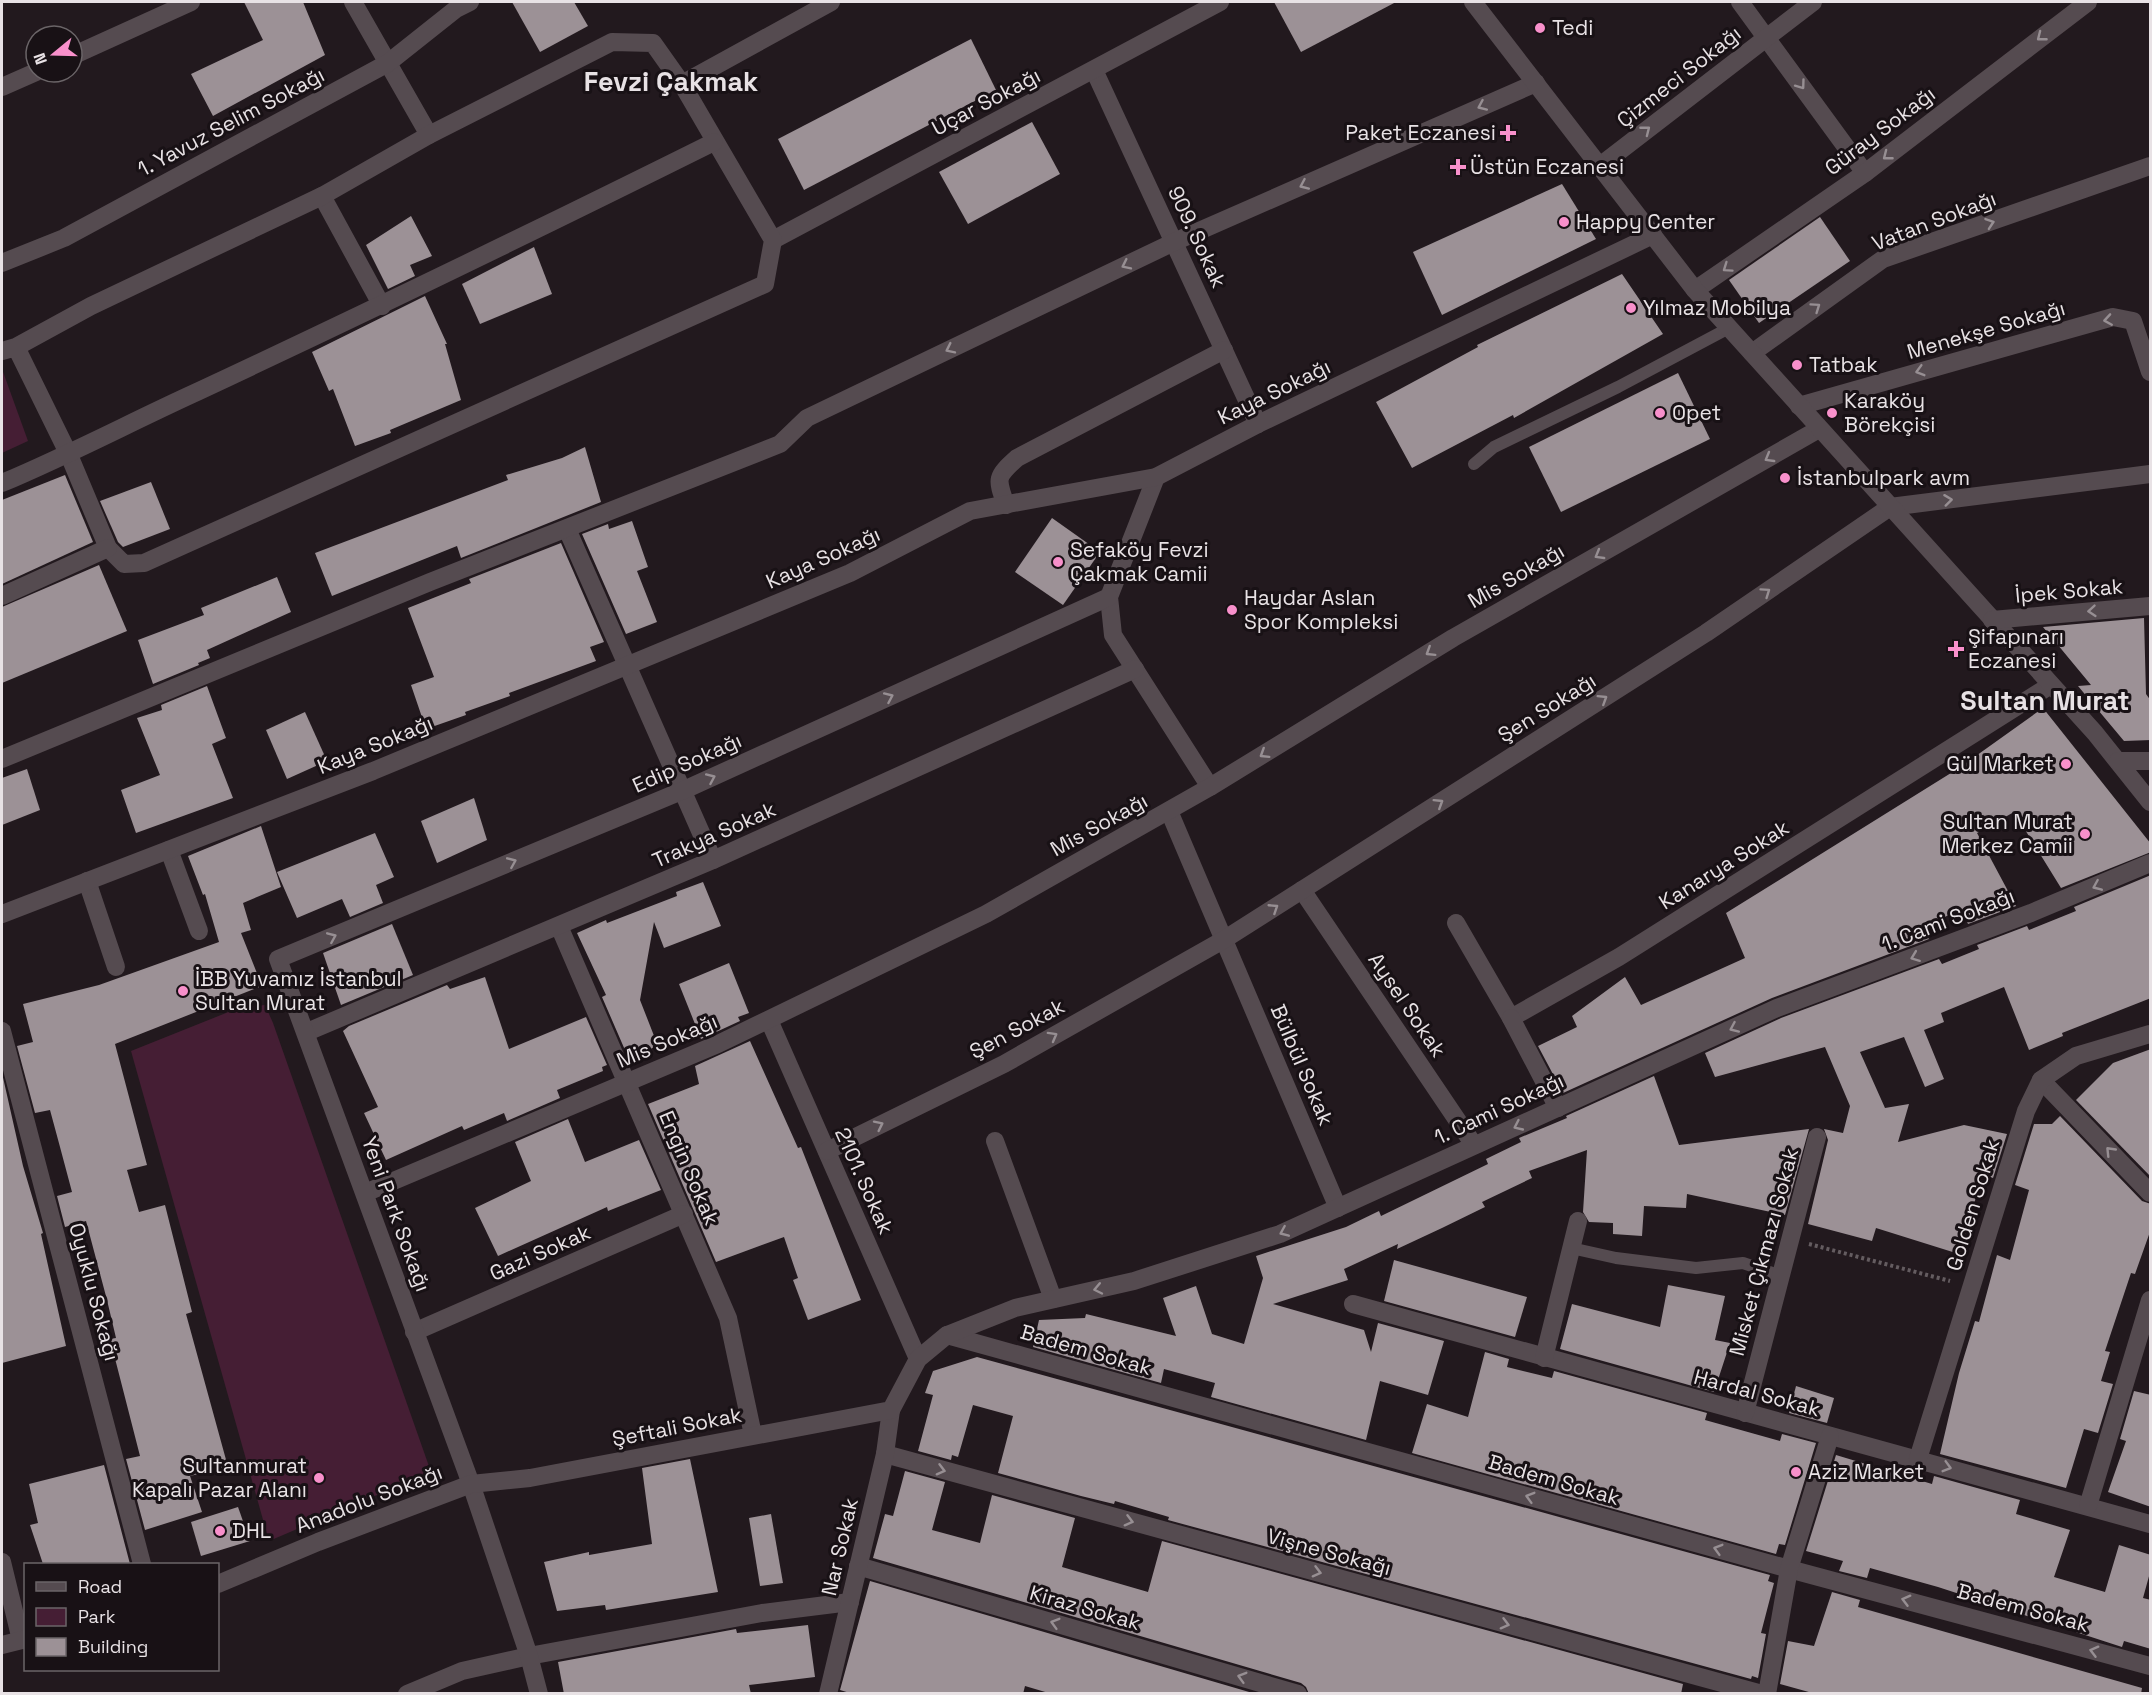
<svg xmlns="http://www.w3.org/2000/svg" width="2152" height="1695" font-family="'Space Grotesk',sans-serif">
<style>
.green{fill:#451e34}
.building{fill:#9c9196}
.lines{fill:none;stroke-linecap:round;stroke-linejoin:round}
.path{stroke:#645c60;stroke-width:4;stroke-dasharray:3 3;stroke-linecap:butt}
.service{stroke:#554b50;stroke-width:12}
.minor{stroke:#554b50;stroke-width:18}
.tertiary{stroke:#554b50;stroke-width:18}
.oneway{stroke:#978f93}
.poi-dot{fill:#f890cb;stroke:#181115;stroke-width:2}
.labels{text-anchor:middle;stroke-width:6;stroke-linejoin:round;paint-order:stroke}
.poi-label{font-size:21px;fill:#e8e2e5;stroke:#181115;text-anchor:start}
.street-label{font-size:21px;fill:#e8e2e5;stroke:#181115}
.district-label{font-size:27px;font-weight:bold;fill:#e8e2e5;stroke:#181115}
</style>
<rect width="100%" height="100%" fill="#22191e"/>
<g class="green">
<polygon points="2,369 28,441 2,453"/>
<polygon points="265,1005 273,1023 431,1472 269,1541 131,1051 241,1007"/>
</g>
<g class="building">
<polygon points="244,2 303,2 325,55 213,116 191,74 263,40"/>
<polygon points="512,2 574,2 588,26 540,52"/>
<polygon points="1274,2 1396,2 1301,52"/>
<polygon points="971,39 996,90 804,190 778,139"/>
<polygon points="1032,122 1060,174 968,224 939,172"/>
<polygon points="1562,184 1596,239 1442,315 1413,252"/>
<polygon points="411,216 432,256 410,265 415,276 388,289 366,245"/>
<polygon points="1820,217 1850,261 1759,323 1729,280"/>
<polygon points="534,247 552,294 480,324 462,284"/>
<polygon points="1622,274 1663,334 1514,418 1513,415 1412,468 1376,402 1478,347 1477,345"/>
<polygon points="425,296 447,344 445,344 461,400 390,430 391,433 355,446 333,389 329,391 312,352"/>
<polygon points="1678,373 1710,439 1561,512 1529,447"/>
<polygon points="585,447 601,502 461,558 457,546 332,596 315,553 508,480 506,475 562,458"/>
<polygon points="65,475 93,542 2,584 2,500"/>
<polygon points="151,482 170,529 123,547 118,542 100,501"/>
<polygon points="1052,518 1100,552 1063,605 1015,572"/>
<polygon points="632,521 648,567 637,571 657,622 626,634 582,534 608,524 609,529"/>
<polygon points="561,543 604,642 590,647 596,661 509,693 510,696 465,712 466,715 426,729 411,685 434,677 408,608 471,583 469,579"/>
<polygon points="99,565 127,631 2,683 2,607"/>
<polygon points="277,577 291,612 207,650 210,658 198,663 199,665 153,684 138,640 204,615 201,608"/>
<polygon points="2144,618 2146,694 2151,701 2151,740 2124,741 2078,686 2091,685 2043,627"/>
<polygon points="207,686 226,738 212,744 233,798 136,833 121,790 160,775 137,718 162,710 161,705"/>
<polygon points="2043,708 2151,844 2151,852 2061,888 2014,812 1977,833 2016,906 1968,924 1962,909 1923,927 1929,939 1772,998 1563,1093 1538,1046 1577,1027 1572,1016 1625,977 1641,1005 1745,958 1726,913 1959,768"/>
<polygon points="305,712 327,761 287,779 266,730"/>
<polygon points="27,769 40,810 2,825 2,778"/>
<polygon points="474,798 487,840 437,863 421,821"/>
<polygon points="261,826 281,887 243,903 251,930 241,933 262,986 115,1044 147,1165 127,1170 139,1212 165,1205 192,1312 186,1314 228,1467 190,1476 202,1512 145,1530 126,1459 140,1456 110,1339 116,1338 107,1300 86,1221 65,1227 57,1196 72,1192 60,1147 50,1110 35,1113 17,1046 33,1042 23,1004 99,985 219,942 205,894 203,895 188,856"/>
<polygon points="375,833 394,877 376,885 383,903 350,917 342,899 297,918 277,872"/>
<polygon points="2151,875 2151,998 2062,1033 2063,1036 2029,1050 2004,987 1941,1013 1944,1022 1924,1030 1944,1079 1925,1087 1904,1037 1860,1052 1885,1108 1909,1104 1898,1142 1964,1125 2007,1134 1993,1178 1983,1174 1959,1254 1876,1228 1872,1241 1808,1224 1828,1140 1824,1129 1843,1133 1850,1106 1825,1047 1715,1077 1705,1053 1781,1018 1939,959 1942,964 1979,949 1977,945 2027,926 2029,930 2076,911 2074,907"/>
<polygon points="703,882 721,926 664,948 654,922 640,1000 658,1046 628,1057 602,997 606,995 577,933 606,920 607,923 677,896 676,892"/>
<polygon points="392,924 413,975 341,1005 323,953"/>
<polygon points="729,963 749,1013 738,1017 740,1021 701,1039 679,984"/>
<polygon points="485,977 509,1049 586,1017 607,1065 602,1067 603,1071 557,1090 560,1098 507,1121 504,1113 464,1130 462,1126 386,1160 364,1113 378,1107 343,1031 349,1026 447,985 450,989"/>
<polygon points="750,1041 798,1148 801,1147 861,1300 808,1320 793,1280 798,1278 784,1237 716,1262 648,1104 699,1084 695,1066"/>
<polygon points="2151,1049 2151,1177 2076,1100 2113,1063"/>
<polygon points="2,1073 23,1166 43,1233 41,1234 66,1346 2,1363"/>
<polygon points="1654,1076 1679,1145 1809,1129 1785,1215 1687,1194 1686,1208 1644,1206 1642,1236 1613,1234 1613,1223 1589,1222 1583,1212 1587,1150 1529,1171 1532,1178 1482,1202 1485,1207 1442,1228 1397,1249 1398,1244 1344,1269 1348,1280 1273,1304 1364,1330 1371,1352 1378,1323 1444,1341 1428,1395 1380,1381 1366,1440 1211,1397 1215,1383 1164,1369 1161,1383 1033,1347 1039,1320 1085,1318 1086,1314 1176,1336 1163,1298 1196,1286 1212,1334 1244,1344 1263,1278 1256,1256 1346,1227 1379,1211 1381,1216 1488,1164 1486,1159 1521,1142 1519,1138 1567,1118 1566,1116"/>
<polygon points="2060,1116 2142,1201 2151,1204 2151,1229 2135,1274 2131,1273 2105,1351 2110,1352 2101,1381 2113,1384 2098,1433 2084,1429 2066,1488 1940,1454 1959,1373 1975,1321 1979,1322 1997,1255 2010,1260 2029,1190 2015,1185 2034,1124 2052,1124"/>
<polygon points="568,1119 585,1162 639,1140 661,1190 608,1211 607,1207 498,1256 475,1208 531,1181 515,1142"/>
<polygon points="1394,1260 1527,1297 1515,1337 1384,1301"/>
<polygon points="1668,1285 1725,1296 1715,1340 1730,1343 1714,1392 1560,1349 1572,1304 1660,1327"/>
<polygon points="1485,1352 1509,1359 1507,1367 1552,1378 1554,1371 1707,1413 1705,1420 1780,1441 1782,1434 1816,1443 1785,1545 1779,1544 1776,1554 1412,1453 1427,1404 1468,1417"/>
<polygon points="977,1357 1770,1575 1768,1581 1774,1583 1761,1633 1766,1634 1758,1678 1752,1676 1751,1679 1168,1520 1169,1517 1115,1501 1114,1504 1081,1496 998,1473 1013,1416 973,1405 958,1457 952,1455 951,1460 918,1451 933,1395 925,1393 933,1371"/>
<polygon points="1796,1386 1834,1398 1827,1423 1789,1413"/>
<polygon points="2134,1391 2151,1395 2151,1507 2108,1492 2126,1441 2120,1439"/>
<polygon points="1836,1455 1932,1484 1934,1476 2020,1500 2016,1514 2070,1530 2054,1577 2105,1592 2119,1545 2151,1555 2151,1569 2143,1598 2151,1600 2151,1649 2124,1641 2122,1647 1938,1587 1870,1568 1867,1578 1839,1571 1843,1561 1806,1551"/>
<polygon points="690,1459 718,1592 606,1610 605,1605 557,1611 544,1562 589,1552 589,1555 652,1544 642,1468"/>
<polygon points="104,1465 130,1564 43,1564 30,1525 38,1523 29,1484"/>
<polygon points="905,1471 945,1482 932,1530 980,1543 992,1495 1075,1518 1062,1567 1148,1592 1162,1541 1683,1684 1681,1694 1309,1694 1306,1687 1301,1683 873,1558 885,1514 893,1516"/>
<polygon points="238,1507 250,1541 201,1556 191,1522"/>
<polygon points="771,1514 783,1583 760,1586 749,1518"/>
<polygon points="870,1581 1256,1694 1052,1694 1025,1686 1023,1694 853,1694 840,1690"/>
<polygon points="1832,1592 1860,1600 1858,1607 2142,1688 2141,1694 1816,1694 1780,1684 1788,1641 1814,1646"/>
<polygon points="808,1625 815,1677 749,1685 751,1694 564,1694 558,1662 736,1629 737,1633"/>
</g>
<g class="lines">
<polyline class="path" points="1809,1244 1950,1281"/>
<g class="service">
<polyline points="1474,464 1494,447 1618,387 1729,328"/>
<polyline points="1571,1248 1616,1258 1696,1268 1743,1263 1781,1276"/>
</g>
<g class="minor">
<polyline points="353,2 429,135"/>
<polyline points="1740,2 1865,173"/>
<polyline points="72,56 191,2"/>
<polyline points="1094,70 1258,424"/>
<polyline points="682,84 831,2"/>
<polyline points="2,87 36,72"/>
<polyline points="1600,166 1813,2"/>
<polyline points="322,196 382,306"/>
<polyline points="773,240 1220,2"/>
<polyline points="2,263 64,238 388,63 456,9 470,2"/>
<polyline points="1695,290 1865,173 2088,2"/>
<polyline points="2,351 16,347 91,306 322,196 429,135 612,42 653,43 682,84 773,240 765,284 144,563 124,564 108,548 69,455 16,347"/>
<polyline points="1752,353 1883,259 2150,166"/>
<polyline points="1799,406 2113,317 2133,321 2150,372"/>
<polyline points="1156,477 1109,597 1113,635 1210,787"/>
<path d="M2,483C69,455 133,421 199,391C372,310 543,227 714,142"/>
<path d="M1006,505C996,478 996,477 1017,458L1224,350"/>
<polyline points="567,529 713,860"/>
<polyline points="2,596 108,548"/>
<polyline points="2,759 430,582 780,444 807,418 1174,242 1536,83"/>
<polyline points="1169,811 1338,1208"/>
<polyline points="169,850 199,931"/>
<polyline points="87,881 116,967"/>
<polyline points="1302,890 1474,1145"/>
<polyline points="2,914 373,771 850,573 970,511 1156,477 1258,424 1653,235"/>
<polyline points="1456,923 1511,1018 1619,957 2051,685"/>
<polyline points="559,926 728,1318 753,1435"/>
<polyline points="1511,1018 1558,1108"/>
<polyline points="769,1020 918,1359"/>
<polyline points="2,1031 142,1564"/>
<polyline points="307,1032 713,860 1135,669"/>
<polyline points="2041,1080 2150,1193"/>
<polyline points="995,1141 1053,1299"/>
<polyline points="827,1151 1004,1064 1225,939 1706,633 1890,507 2150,474"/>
<polyline points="365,1193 718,1044 986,914 1210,787 1453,638 1819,429"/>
<polyline points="1353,1304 2150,1524"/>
<polyline points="414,1332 684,1214"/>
<polyline points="947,1335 1789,1569 2150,1666"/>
<polyline points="1544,1358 1578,1221"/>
<polyline points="1745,1413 1817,1137"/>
<polyline points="885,1454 1762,1694"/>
<polyline points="1918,1459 2026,1111 2041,1080 2076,1056 2150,1034"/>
<polyline points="471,1484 278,959 684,790 1109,597"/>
<polyline points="2088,1506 2150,1300"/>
<polyline points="2,1562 21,1640"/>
<polyline points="858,1566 1298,1694"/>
<polyline points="407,1694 462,1671 529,1656 762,1613 850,1602"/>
<polyline points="828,1694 885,1454 891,1410"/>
<polyline points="1767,1694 1789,1569 1830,1436"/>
</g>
<g class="tertiary">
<polyline points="1473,2 1695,290 2095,733 2150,802"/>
<polyline points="1992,620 2150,606"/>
<polyline points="2118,761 2150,761"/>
<polyline points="471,1484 529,1656 539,1694"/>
<polyline points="218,1584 318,1542 471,1484 530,1478 891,1410 918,1359 947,1335 1015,1308 1134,1281 1280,1234 1777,1008 2031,913 2150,863"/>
<polyline points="2,1645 26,1639"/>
</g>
</g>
<defs><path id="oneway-chevron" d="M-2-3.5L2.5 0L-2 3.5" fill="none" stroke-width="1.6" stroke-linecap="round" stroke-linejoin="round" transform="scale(1.5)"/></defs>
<g class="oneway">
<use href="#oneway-chevron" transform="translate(2041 37) rotate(142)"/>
<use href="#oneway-chevron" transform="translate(1801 85) rotate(54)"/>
<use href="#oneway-chevron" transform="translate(1482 106) rotate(156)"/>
<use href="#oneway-chevron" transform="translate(1646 130) rotate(-38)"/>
<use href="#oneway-chevron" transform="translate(1887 156) rotate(142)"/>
<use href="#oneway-chevron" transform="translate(1304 185) rotate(156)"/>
<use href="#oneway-chevron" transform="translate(1990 223) rotate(-19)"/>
<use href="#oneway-chevron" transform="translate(1126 265) rotate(154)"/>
<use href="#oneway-chevron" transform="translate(1727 268) rotate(145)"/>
<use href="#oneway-chevron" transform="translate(1816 307) rotate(-35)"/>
<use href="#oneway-chevron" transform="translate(2108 320) rotate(171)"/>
<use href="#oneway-chevron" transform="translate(950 349) rotate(154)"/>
<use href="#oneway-chevron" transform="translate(1920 371) rotate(164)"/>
<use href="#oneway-chevron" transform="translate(1769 458) rotate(150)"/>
<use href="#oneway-chevron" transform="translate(1948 500) rotate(-7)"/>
<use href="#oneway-chevron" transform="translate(1599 555) rotate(150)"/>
<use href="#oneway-chevron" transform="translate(1766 592) rotate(-35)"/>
<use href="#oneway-chevron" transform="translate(2092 611) rotate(175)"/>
<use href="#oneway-chevron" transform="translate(1430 652) rotate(148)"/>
<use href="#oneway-chevron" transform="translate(889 697) rotate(-24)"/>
<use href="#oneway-chevron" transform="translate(1603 699) rotate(-32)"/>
<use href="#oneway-chevron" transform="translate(1264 754) rotate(148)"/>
<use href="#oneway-chevron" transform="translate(711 778) rotate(-24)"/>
<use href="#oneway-chevron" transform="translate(1439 803) rotate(-32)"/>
<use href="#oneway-chevron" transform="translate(512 862) rotate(-23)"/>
<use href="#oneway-chevron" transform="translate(2097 886) rotate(157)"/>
<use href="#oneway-chevron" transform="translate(1274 908) rotate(-33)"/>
<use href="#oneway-chevron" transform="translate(332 937) rotate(-23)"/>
<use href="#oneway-chevron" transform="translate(1915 957) rotate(159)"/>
<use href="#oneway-chevron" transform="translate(1734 1028) rotate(156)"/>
<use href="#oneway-chevron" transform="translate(1053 1036) rotate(-29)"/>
<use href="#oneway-chevron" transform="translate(879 1125) rotate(-26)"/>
<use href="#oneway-chevron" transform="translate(1518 1126) rotate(155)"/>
<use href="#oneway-chevron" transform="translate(2110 1151) rotate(-134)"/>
<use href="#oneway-chevron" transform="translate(1284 1232) rotate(157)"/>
<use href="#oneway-chevron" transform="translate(1098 1289) rotate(168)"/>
<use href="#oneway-chevron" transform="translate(1947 1467) rotate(16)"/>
<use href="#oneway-chevron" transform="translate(941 1470) rotate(15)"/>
<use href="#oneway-chevron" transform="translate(1530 1497) rotate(-164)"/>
<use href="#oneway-chevron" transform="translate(1129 1521) rotate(15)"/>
<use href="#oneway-chevron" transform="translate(1718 1549) rotate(-164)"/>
<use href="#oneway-chevron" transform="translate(1317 1572) rotate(15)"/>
<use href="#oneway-chevron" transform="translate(1906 1600) rotate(-165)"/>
<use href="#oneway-chevron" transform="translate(1055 1623) rotate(-164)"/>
<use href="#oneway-chevron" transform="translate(1505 1624) rotate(15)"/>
<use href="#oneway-chevron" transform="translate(2094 1651) rotate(-165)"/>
<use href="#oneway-chevron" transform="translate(1242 1677) rotate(-164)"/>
</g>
<g class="poi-dot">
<circle cx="1540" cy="28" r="6"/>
<path d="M1505 124h6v6h6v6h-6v6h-6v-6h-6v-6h6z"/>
<path d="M1455 158h6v6h6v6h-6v6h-6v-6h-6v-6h6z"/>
<circle cx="1564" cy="222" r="6"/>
<circle cx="1631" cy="308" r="6"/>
<circle cx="1797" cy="365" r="6"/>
<circle cx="1660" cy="413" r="6"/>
<circle cx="1832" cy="413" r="6"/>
<circle cx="1785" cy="478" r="6"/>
<circle cx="1058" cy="562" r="6"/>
<circle cx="1232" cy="610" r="6"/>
<path d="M1953 640h6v6h6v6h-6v6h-6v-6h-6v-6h6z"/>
<circle cx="2066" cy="764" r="6"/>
<circle cx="2085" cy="834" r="6"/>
<circle cx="183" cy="991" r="6"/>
<circle cx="1796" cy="1472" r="6"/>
<circle cx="319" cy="1478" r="6"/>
<circle cx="220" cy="1531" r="6"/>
</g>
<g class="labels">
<g class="poi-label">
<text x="1552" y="35">Tedi</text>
<text x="1496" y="140" text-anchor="end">Paket Eczanesi</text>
<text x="1470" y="174">Üstün Eczanesi</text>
<text x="1576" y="229">Happy Center</text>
<text x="1643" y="315">Yılmaz Mobilya</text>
<text x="1809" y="372">Tatbak</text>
<text x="1844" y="408">Karaköy<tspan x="1844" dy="24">Börekçisi</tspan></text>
<text x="1672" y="420">Opet</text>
<text x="1797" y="485">İstanbulpark avm</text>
<text x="1070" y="557">Sefaköy Fevzi<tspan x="1070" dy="24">Çakmak Camii</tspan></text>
<text x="1244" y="605">Haydar Aslan<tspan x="1244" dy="24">Spor Kompleksi</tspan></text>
<text x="1968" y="644">Şifapınarı<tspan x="1968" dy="24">Eczanesi</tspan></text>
<text x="2054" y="771" text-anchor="end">Gül Market</text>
<text x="2073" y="829" text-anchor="end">Sultan Murat<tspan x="2073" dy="24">Merkez Camii</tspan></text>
<text x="195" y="986">İBB Yuvamız İstanbul<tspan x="195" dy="24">Sultan Murat</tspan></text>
<text x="307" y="1473" text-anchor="end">Sultanmurat<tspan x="307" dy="24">Kapalı Pazar Alanı</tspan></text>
<text x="1808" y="1479">Aziz Market</text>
<text x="232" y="1538">DHL</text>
</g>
<g class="street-label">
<text transform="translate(1679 77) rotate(-38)" y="7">Çizmeci Sokağı</text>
<text transform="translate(986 102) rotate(-28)" y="7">Uçar Sokağı</text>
<text transform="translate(231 122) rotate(-28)" y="7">1. Yavuz Selim Sokağı</text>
<text transform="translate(1880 131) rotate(-37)" y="7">Güray Sokağı</text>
<text transform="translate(1934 221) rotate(-21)" y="7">Vatan Sokağı</text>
<text transform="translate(1197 237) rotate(65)" y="7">909. Sokak</text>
<text transform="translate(1986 330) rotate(-16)" y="7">Menekşe Sokağı</text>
<text transform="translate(1274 392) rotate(-26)" y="7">Kaya Sokağı</text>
<text transform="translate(823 558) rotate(-24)" y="7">Kaya Sokağı</text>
<text transform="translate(1516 576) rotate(-30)" y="7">Mis Sokağı</text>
<text transform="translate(2069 591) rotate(-5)" y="7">İpek Sokak</text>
<text transform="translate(1547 708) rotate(-32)" y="7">Şen Sokağı</text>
<text transform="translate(375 745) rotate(-22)" y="7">Kaya Sokağı</text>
<text transform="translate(687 763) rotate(-24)" y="7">Edip Sokağı</text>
<text transform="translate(1099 825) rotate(-29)" y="7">Mis Sokağı</text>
<text transform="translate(714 835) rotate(-24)" y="7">Trakya Sokak</text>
<text transform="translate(1724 865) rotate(-32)" y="7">Kanarya Sokak</text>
<text transform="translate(1948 920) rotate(-21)" y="7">1. Cami Sokağı</text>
<text transform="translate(1407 1005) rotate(56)" y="7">Aysel Sokak</text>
<text transform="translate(1017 1029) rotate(-28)" y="7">Şen Sokak</text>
<text transform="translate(667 1041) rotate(-23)" y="7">Mis Sokağı</text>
<text transform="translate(1302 1065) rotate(67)" y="7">Bülbül Sokak</text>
<text transform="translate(1499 1109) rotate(-25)" y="7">1. Cami Sokağı</text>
<text transform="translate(689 1168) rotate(67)" y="7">Engin Sokak</text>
<text transform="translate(864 1181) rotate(66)" y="7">2101. Sokak</text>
<text transform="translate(1973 1205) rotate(-73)" y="7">Golden Sokak</text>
<text transform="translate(396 1214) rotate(70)" y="7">Yeni Park Sokağı</text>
<text transform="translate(1764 1252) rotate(-75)" y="7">Misket Çıkmazı Sokak</text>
<text transform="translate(540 1253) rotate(-24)" y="7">Gazi Sokak</text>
<text transform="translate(94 1292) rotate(75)" y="7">Oyuklu Sokağı</text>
<text transform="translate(1086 1350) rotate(16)" y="7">Badem Sokak</text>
<text transform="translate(1757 1393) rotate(15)" y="7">Hardal Sokak</text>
<text transform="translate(677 1427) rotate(-11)" y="7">Şeftali Sokak</text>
<text transform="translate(1554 1480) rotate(16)" y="7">Badem Sokak</text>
<text transform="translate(369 1499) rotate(-21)" y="7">Anadolu Sokağı</text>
<text transform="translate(840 1547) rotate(-77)" y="7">Nar Sokak</text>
<text transform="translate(1329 1552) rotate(15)" y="7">Vişne Sokağı</text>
<text transform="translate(1085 1608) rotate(16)" y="7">Kiraz Sokak</text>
<text transform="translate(2023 1608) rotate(15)" y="7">Badem Sokak</text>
</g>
<g class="district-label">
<text x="671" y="91">Fevzi Çakmak</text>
<text x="2045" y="710">Sultan Murat</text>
</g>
</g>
<rect width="2152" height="1695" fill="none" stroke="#e8e2e5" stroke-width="6"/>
<rect x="24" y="1563" width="195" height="108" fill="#181115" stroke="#6b6568" stroke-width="1.5"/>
<rect x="36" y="1582" width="30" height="9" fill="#554b50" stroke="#6b6568" stroke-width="1.5"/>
<text x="78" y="1593" font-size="18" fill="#e8e2e5">Road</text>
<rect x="36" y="1608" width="30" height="18" fill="#451e34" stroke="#6b6568" stroke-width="1.5"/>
<text x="78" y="1623" font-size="18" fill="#e8e2e5">Park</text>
<rect x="36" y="1638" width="30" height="18" fill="#9c9196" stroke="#6b6568" stroke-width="1.5"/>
<text x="78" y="1653" font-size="18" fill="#e8e2e5">Building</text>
<g transform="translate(54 54) rotate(251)"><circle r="28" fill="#181115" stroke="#6b6568" stroke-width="1.5"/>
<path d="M0-4.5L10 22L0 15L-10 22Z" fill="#f890cb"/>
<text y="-9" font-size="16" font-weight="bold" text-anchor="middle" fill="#e8e2e5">N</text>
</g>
</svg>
